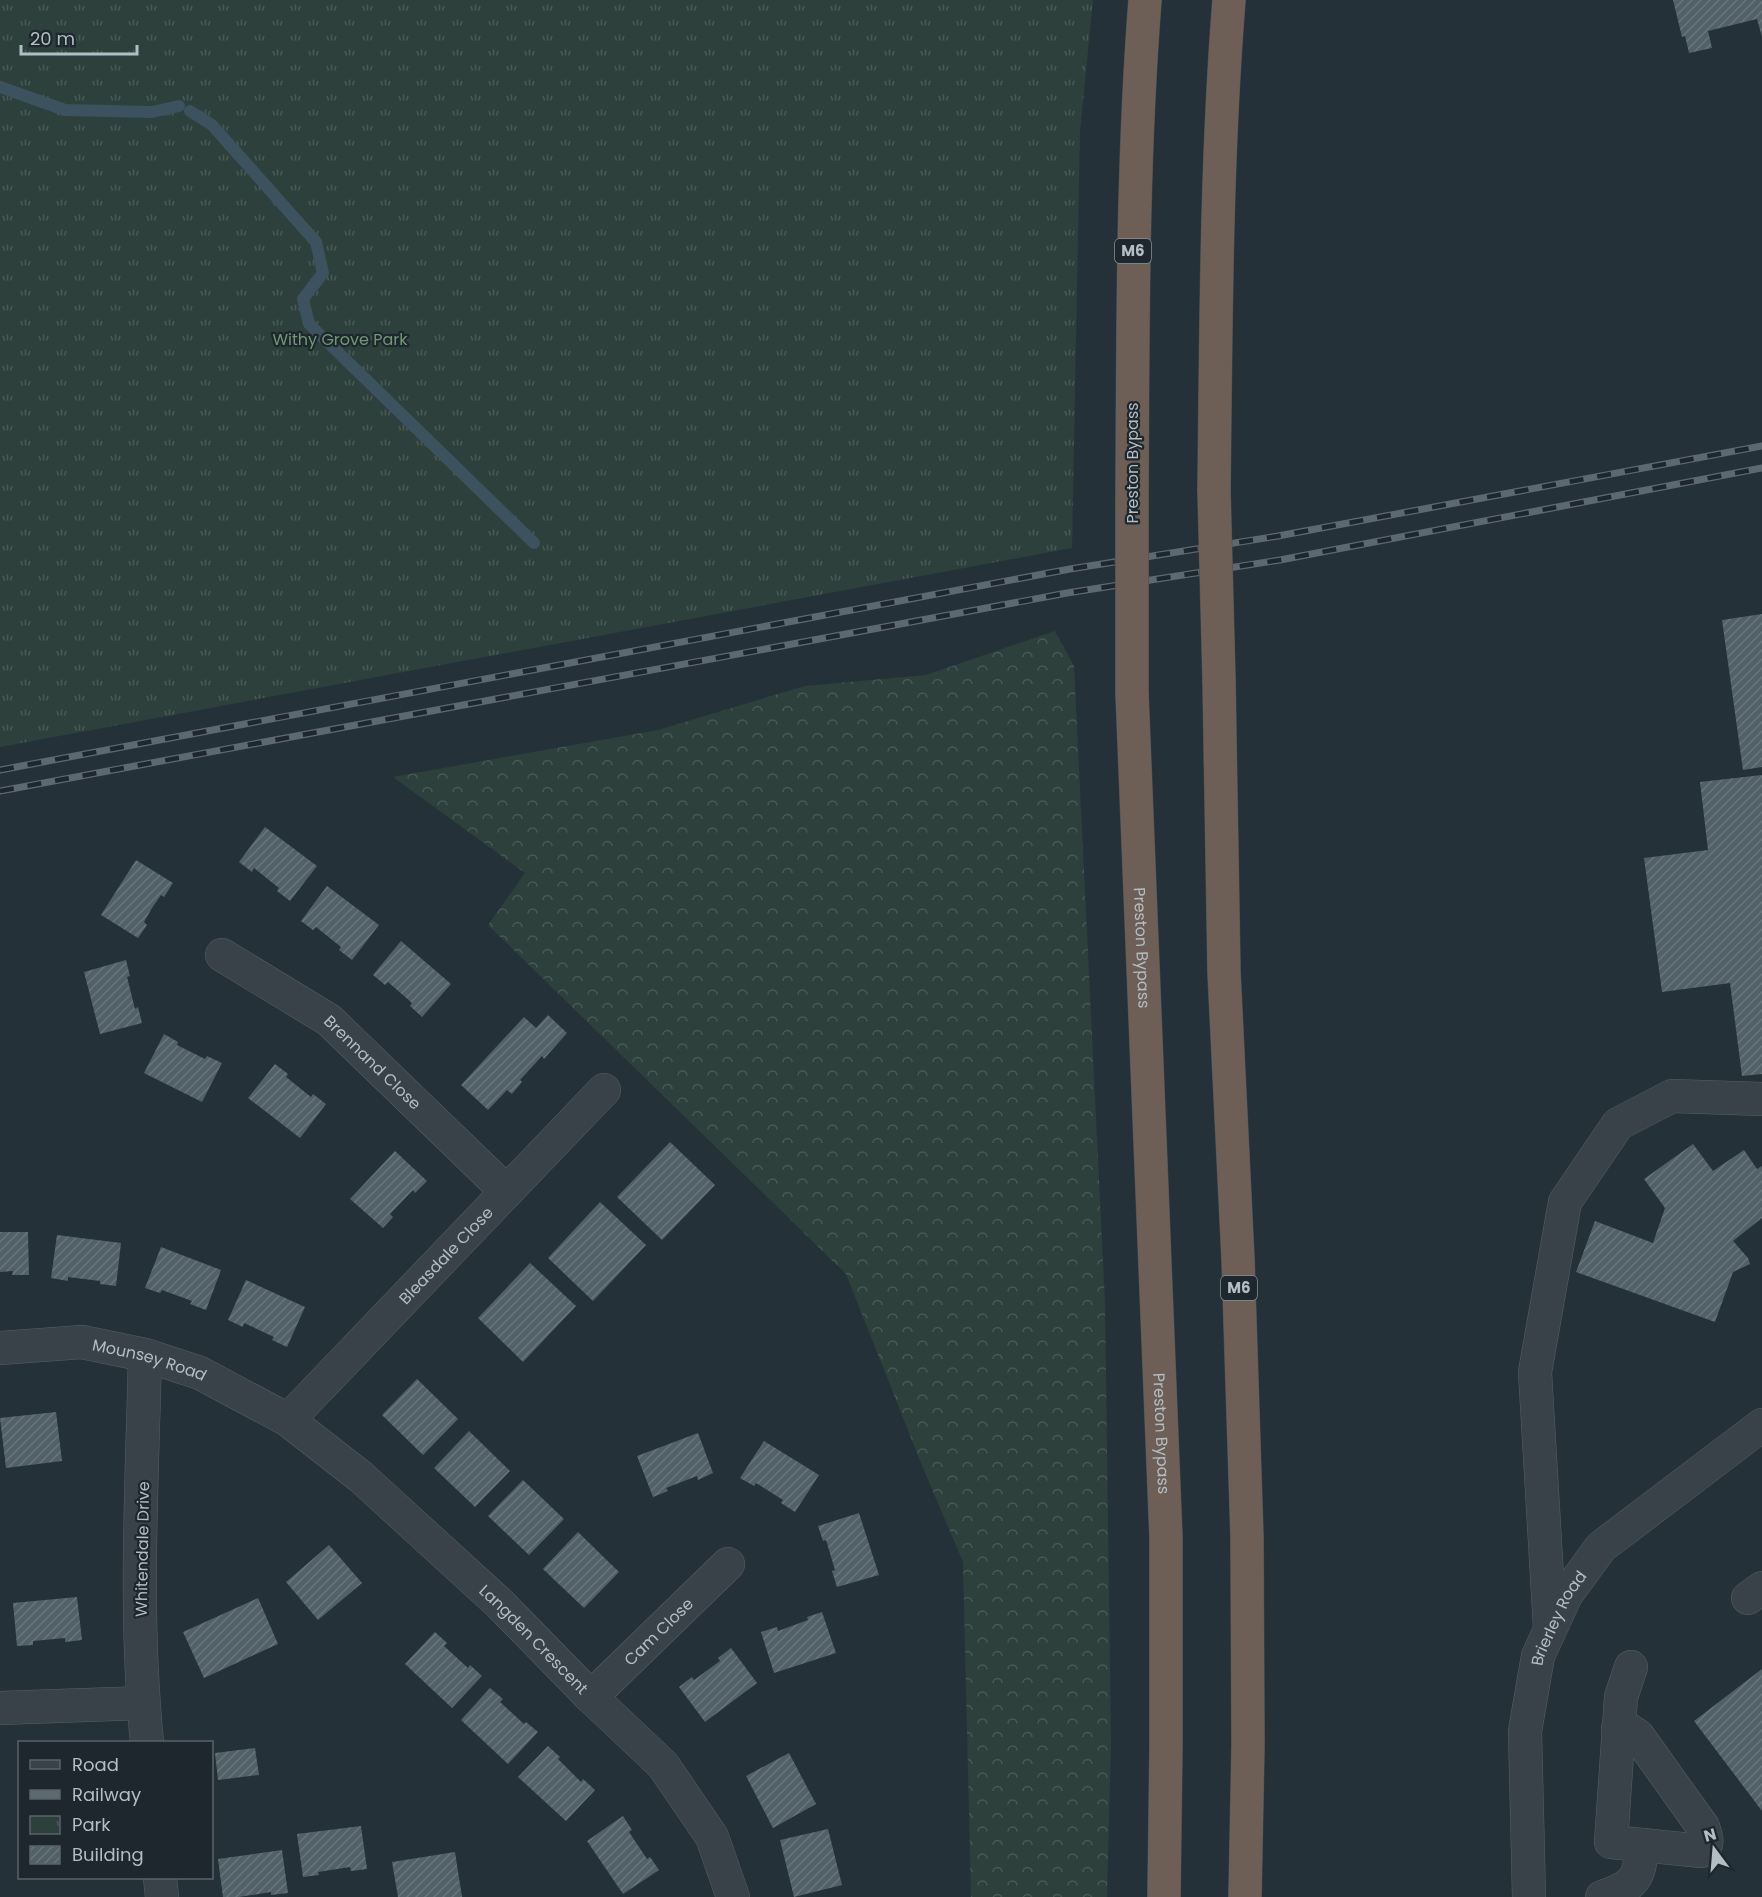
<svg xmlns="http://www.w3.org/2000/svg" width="1762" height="1897" font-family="Poppins,sans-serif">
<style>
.forest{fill:url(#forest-crowns)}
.park{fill:url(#park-tufts)}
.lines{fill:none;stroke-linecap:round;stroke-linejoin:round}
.stream{stroke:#3c525f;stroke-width:12}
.building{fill:url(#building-hatch)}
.minor-casing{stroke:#566066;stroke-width:34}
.highway-casing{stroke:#434d53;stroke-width:34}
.minor{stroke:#384248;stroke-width:33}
.highway{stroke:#6d5f56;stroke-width:33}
.rail-casing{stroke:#5d6971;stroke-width:7}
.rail{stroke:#1d272d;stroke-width:4.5;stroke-dasharray:14;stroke-linecap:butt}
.highway-bridge-casing{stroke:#434d53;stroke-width:34;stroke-linecap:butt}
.highway-bridge{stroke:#6d5f56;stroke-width:33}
.labels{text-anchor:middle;stroke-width:4.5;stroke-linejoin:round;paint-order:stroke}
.shield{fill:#1d272d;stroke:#869097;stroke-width:1.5}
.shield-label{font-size:15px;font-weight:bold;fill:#b3bdc4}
.park-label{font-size:16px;fill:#749775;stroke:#1d272d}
.street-label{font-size:16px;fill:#b3bdc4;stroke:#1d272d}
</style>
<defs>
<pattern id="forest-crowns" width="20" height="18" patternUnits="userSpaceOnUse" patternTransform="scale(1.5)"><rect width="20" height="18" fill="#2d403b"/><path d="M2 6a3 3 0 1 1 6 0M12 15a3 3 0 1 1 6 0" fill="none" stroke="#495a56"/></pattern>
<pattern id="park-tufts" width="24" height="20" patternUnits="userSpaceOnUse" patternTransform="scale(1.5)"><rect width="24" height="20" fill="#2d403b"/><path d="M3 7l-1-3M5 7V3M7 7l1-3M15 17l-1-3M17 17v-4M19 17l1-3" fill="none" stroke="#495a56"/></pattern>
<pattern id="building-hatch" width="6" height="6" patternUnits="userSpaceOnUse" patternTransform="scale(1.5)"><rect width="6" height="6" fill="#526068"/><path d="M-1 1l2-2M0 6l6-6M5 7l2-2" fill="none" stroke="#68757c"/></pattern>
</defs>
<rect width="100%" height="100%" fill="#253138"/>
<polygon class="forest" points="1055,631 1074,666 1105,1303 1111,1742 1107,1897 971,1897 963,1562 921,1463 846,1274 488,925 525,873 393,777 658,730 805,686 926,675"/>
<polygon class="park" points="0,0 1093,0 1080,132 1072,548 0,747"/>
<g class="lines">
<g class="stream">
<polyline points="0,87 65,110 152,112 179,106"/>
<polyline points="190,111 212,125 316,242 323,273 303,299 309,324 534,543"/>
</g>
</g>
<g class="building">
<polygon points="1673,0 1762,0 1762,37 1757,19 1708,31 1712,48 1689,53 1685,36 1682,37"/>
<polygon points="1762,614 1762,767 1743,770 1722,620"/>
<polygon points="1762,775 1762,1074 1742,1076 1730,983 1662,992 1644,858 1708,850 1700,782"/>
<polygon points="265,827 317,866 290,901 277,891 279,888 254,868 252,872 239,862"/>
<polygon points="136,860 173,883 164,897 161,895 152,908 144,922 147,925 138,938 101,915"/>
<polygon points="327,886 379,925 352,960 339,950 341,947 316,927 313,930 301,921"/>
<polygon points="401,941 451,984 422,1017 410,1006 412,1003 388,982 385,985 373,975"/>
<polygon points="126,960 130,976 127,977 135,1009 138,1007 142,1023 100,1034 84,972"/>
<polygon points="548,1015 567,1033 544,1059 542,1056 520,1080 522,1082 512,1094 507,1090 488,1110 461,1085 524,1017 536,1028"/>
<polygon points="164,1034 178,1042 177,1045 205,1059 207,1056 222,1063 202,1102 144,1073"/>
<polygon points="275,1064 288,1074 286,1077 311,1097 313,1094 326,1104 300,1138 248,1098"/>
<polygon points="670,1142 715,1185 662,1240 617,1197"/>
<polygon points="1693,1144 1713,1171 1744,1150 1757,1169 1762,1166 1762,1218 1733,1241 1748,1258 1750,1264 1733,1272 1715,1322 1576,1272 1595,1221 1653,1243 1665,1208 1644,1179"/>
<polygon points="395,1151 427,1181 415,1193 413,1190 390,1214 393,1217 383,1228 350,1199"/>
<polygon points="600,1202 646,1245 593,1301 548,1258"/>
<polygon points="0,1232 28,1232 29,1275 12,1275 13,1271 0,1272"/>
<polygon points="57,1235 121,1243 116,1286 100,1284 100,1281 68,1277 68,1281 51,1278"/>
<polygon points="161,1247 221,1270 206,1310 190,1304 192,1301 162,1290 160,1293 145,1288"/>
<polygon points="530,1263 576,1306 523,1362 478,1318"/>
<polygon points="246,1280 305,1307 287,1347 272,1340 274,1337 244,1323 243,1327 228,1320"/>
<polygon points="417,1379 458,1419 423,1455 382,1415"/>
<polygon points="56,1412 62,1461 6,1468 0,1418"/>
<polygon points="469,1431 510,1471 475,1507 434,1468"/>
<polygon points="698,1433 713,1473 698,1480 697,1476 666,1488 668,1491 653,1497 637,1456"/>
<polygon points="764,1441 819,1475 795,1512 781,1503 783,1500 756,1483 754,1486 740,1478"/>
<polygon points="523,1480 564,1519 529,1555 488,1516"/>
<polygon points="859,1513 879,1575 837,1587 832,1571 835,1570 826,1540 823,1541 818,1526"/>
<polygon points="578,1532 619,1572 584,1608 543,1569"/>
<polygon points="329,1545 362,1583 318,1620 286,1582"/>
<polygon points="77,1597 82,1640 65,1642 65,1638 33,1641 33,1645 17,1646 13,1603"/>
<polygon points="258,1598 278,1644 204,1678 183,1632"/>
<polygon points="822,1612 836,1653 774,1673 761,1632 777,1627 778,1631 808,1620 807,1617"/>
<polygon points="435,1632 447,1643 444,1646 468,1668 470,1665 482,1676 452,1708 405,1664"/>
<polygon points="731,1648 757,1683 705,1722 679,1687 692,1677 694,1680 720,1661 718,1658"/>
<polygon points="1762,1669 1762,1811 1694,1721"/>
<polygon points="490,1688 503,1699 500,1702 524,1724 526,1722 538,1732 508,1764 461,1720"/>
<polygon points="548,1746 560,1757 558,1759 581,1782 583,1779 595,1790 566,1821 518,1777"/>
<polygon points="255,1748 259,1775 218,1780 215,1753"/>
<polygon points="789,1753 816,1804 773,1828 746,1776"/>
<polygon points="623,1816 632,1830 629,1832 647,1859 650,1857 659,1870 623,1894 587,1841"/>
<polygon points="361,1826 367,1869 351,1871 350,1867 318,1872 319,1875 303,1877 297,1834"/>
<polygon points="828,1829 842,1885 794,1897 780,1840"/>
<polygon points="282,1850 288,1893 271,1895 271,1892 239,1897 223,1897 218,1859"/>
<polygon points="455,1852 462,1897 398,1897 392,1862"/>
</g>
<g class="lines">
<defs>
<g id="minor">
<path id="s1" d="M222,955L329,1020L506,1191"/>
<path id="s2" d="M0,1348L82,1342L145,1355L200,1373L288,1420L361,1477L500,1604L591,1697L663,1765L712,1837L733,1897"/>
<path d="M145,1355C142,1484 134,1614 147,1742"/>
<path id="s3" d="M288,1420L604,1090"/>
<polyline points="1748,1598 1762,1588"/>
<polyline points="1550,1628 1535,1372 1565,1202 1618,1124 1672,1096 1762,1099"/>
<path id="s4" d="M591,1697L728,1564"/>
<polyline points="0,1708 143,1703"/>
<path d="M1618,1728L1629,1730L1638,1736L1703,1827C1706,1836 1710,1844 1701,1851L1642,1845"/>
<polyline points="160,1878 162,1897"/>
<path id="s5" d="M1529,1897L1525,1731L1538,1656L1566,1595L1601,1547L1762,1425"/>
<path d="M1602,1897C1634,1886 1640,1879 1642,1845L1611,1842L1621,1697L1631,1667"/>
</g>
<g id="highway">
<path d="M1214,491C1216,328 1216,163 1229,0"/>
<path d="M1132,501C1133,334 1132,167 1145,0"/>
<polyline points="1219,680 1224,972 1238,1259 1247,1537 1248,1745 1245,1897"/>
<path id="s6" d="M1132,693L1166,1538V1744L1164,1897"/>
</g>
</defs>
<use href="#minor" class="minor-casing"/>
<use href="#highway" class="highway-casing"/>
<use href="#minor" class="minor"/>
<use href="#highway" class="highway"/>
<defs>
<g id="rail">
<polyline points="0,770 1070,569 1278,536 1762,446"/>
<polyline points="0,791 1067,593 1280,560 1762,468"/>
</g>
</defs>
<use href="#rail" class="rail-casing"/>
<use href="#rail" class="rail"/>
<defs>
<g id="highway-bridge">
<polyline points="1214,491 1219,680"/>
<polyline points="1132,693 1132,501"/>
</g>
</defs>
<use href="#highway-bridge" class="highway-bridge-casing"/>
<use href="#highway-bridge" class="highway-bridge"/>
</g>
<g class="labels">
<g class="shield">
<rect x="1115" y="239" width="36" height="24" rx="4.5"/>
<rect x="1221" y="1276" width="36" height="24" rx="4.5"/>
</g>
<g class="shield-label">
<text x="1133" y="256">M6</text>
<text x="1239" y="1293">M6</text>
</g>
<g class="park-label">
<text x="340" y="345">Withy Grove Park</text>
</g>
<g class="street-label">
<text transform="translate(1132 463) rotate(-90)" y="6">Preston Bypass</text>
<text dy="6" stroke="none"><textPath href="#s6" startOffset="255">Preston Bypass</textPath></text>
<text dy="6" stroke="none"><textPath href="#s1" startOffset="186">Brennand Close</textPath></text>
<text dy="6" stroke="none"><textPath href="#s3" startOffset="228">Bleasdale Close</textPath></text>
<text dy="6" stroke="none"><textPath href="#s2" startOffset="152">Mounsey Road</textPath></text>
<text dy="6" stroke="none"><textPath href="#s6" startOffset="741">Preston Bypass</textPath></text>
<text transform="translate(142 1549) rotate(-89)" y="6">Whitendale Drive</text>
<text dy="6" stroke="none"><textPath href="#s5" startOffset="285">Brierley Road</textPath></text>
<text dy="6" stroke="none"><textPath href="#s4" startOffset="94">Cam Close</textPath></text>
<text dy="6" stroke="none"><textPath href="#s2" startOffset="634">Langden Crescent</textPath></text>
</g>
</g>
<rect x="18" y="1741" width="195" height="138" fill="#1d272d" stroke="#596369" stroke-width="1.5"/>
<rect x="30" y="1760" width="30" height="9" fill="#384248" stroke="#596369" stroke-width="1.5"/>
<text x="72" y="1771" font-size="18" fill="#b3bdc4">Road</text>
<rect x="30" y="1790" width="30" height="9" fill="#5d6971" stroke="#596369" stroke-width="1.5"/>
<text x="72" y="1801" font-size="18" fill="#b3bdc4">Railway</text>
<rect x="30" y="1816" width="30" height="18" fill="url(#park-tufts)" stroke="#596369" stroke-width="1.5"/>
<text x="72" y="1831" font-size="18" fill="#b3bdc4">Park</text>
<rect x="30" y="1846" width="30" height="18" fill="url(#building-hatch)" stroke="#596369" stroke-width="1.5"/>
<text x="72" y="1861" font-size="18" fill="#b3bdc4">Building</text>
<g transform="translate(1714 1849) rotate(344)" stroke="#1d272d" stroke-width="4.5" paint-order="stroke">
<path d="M0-4.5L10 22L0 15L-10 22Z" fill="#b3bdc4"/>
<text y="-9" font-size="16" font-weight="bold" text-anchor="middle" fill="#b3bdc4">N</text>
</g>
<path d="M21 45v9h116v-9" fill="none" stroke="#b3bdc4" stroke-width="3"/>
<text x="30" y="45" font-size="18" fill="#b3bdc4" stroke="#1d272d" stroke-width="4.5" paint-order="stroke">20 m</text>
</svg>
